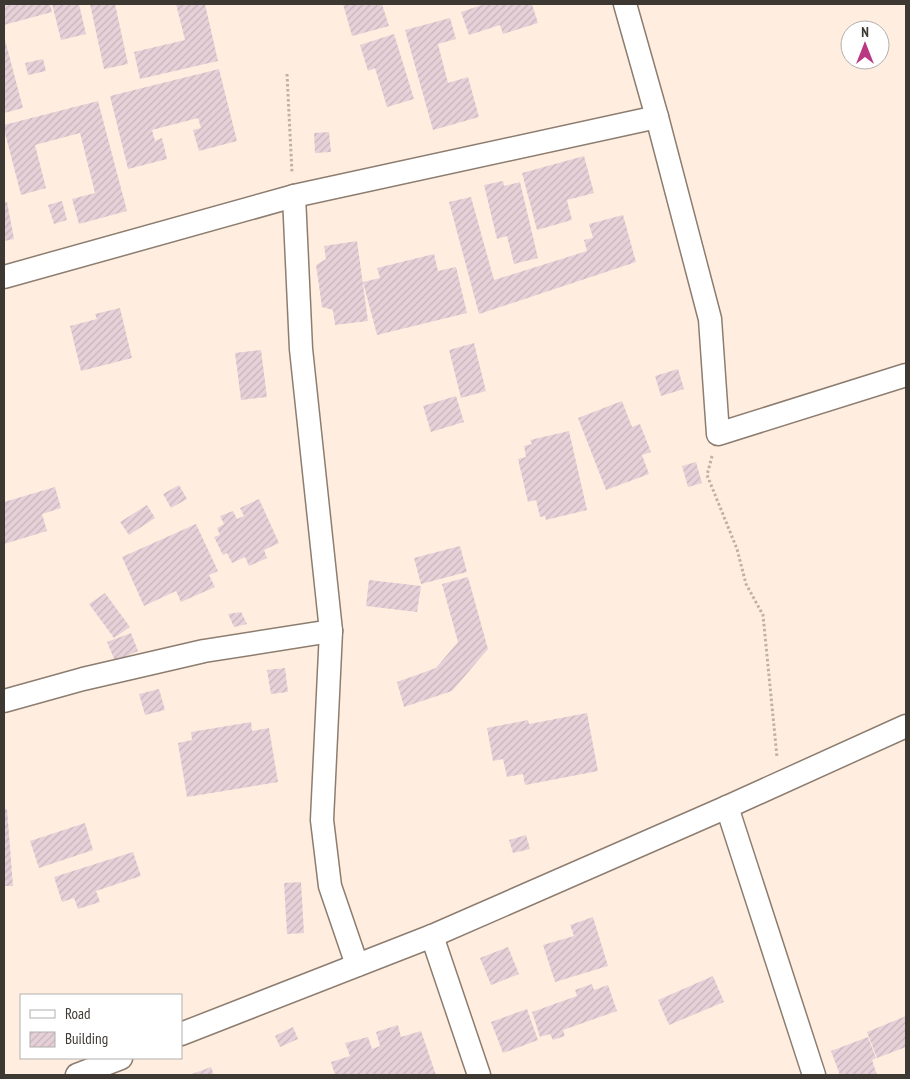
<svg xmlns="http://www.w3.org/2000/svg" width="910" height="1079" font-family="'PT Sans Narrow',sans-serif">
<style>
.building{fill:url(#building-hatch)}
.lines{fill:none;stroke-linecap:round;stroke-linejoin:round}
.street-casing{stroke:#8c7d70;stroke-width:25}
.path{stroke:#beb1a5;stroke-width:3;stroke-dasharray:2.5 2.5;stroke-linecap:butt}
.street{stroke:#fff;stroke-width:22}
</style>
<defs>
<pattern id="building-hatch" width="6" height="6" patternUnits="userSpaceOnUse" patternTransform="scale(1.25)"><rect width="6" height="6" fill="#e7d1d9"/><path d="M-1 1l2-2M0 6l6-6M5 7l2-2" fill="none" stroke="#c7b4bb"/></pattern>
</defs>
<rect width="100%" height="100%" fill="#ffeedf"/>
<g class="building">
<polygon points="4,4 50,4 52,12 4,25"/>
<polygon points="52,4 79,4 86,34 61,40"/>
<polygon points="90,4 115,4 128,64 104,69"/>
<polygon points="176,4 205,4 218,61 140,79 134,52 185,40"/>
<polygon points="343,4 382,4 389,26 352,36"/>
<polygon points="485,4 532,4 538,23 503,34 500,25 469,35 461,12"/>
<polygon points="450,18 456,39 438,44 448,83 468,77 479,117 433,130 405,30"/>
<polygon points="394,34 414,99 387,107 375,68 368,71 360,45"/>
<polygon points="4,36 23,108 4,113"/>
<polygon points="43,59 46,71 28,75 25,63"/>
<polygon points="219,69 237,141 199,151 193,130 201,128 198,118 152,130 155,141 162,138 167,159 128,169 110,96"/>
<polygon points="98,101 127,211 79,224 72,199 95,193 80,133 35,145 46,188 21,195 4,129 4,125"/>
<polygon points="329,132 331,152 315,153 314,133"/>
<polygon points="584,156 594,193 567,200 572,220 537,230 522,173"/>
<polygon points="503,181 504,186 520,182 538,258 514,264 507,236 497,239 484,185"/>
<polygon points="471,197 494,280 587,251 584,240 593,238 589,224 623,215 636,262 479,314 449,202"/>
<polygon points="62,201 67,220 54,224 48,205"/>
<polygon points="7,202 14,239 4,241 4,203"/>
<polygon points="357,241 368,321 335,325 333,310 322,307 316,265 326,259 324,246"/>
<polygon points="434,254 438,271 456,267 467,313 377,335 363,282 380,278 377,268"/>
<polygon points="120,308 132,358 81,371 70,326 97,319 95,314"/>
<polygon points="474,343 486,391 461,398 449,350"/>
<polygon points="261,350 267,397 241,400 235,353"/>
<polygon points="678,369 684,389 661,396 655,376"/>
<polygon points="456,396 464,422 431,432 423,406"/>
<polygon points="622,401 632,427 640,424 651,452 642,455 649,474 606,490 578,418"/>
<polygon points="569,431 587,510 546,520 545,516 540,517 536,500 528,502 518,459 526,457 524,446 532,444 530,440"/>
<polygon points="696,462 702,483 688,487 682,466"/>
<polygon points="179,485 187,499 171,508 163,494"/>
<polygon points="55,487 61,508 42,514 47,531 4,544 4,502"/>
<polygon points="259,499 279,543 264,550 267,558 249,566 245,557 232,563 227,553 223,555 214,537 220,535 217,528 224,524 220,516 233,511 237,519 244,516 240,508"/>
<polygon points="147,505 155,518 129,535 120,522"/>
<polygon points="196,524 218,571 209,575 215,587 181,602 176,591 144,606 122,557"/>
<polygon points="460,546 467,572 421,584 414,558"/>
<polygon points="468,577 488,649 452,691 404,707 397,682 436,668 458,642 442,584"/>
<polygon points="369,580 421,586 417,612 366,606"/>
<polygon points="105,593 130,627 114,638 89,604"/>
<polygon points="241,612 247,624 234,627 228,614"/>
<polygon points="131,633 138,651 115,661 107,642"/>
<polygon points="285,668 288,692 271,694 267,670"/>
<polygon points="159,689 165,710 145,715 139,694"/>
<polygon points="587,713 598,771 525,785 523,774 507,777 503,759 493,761 487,728 528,720 529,724"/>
<polygon points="251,722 252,731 269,728 278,782 187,797 178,743 192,740 191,732"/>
<polygon points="4,809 7,809 13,886 4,886"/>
<polygon points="85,823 93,850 39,868 30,841"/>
<polygon points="526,835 530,849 513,853 509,840"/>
<polygon points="133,852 141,876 96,891 100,902 78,909 74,898 62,902 54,877"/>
<polygon points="301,882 304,933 287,934 284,883"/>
<polygon points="593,917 608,966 555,982 543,945 574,936 570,925"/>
<polygon points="508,947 519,974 491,985 480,958"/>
<polygon points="713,976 724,1002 669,1025 658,1000"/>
<polygon points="592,984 594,990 608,985 617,1011 563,1030 565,1036 553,1040 550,1034 540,1037 532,1012 577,996 575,990"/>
<polygon points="527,1009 538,1040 503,1053 491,1022"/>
<polygon points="906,1016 906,1047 877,1058 867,1032"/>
<polygon points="398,1025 401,1037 421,1031 436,1075 335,1075 331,1062 350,1056 345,1043 368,1037 372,1049 380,1046 376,1032"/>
<polygon points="293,1027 298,1039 280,1047 275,1036"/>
<polygon points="868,1037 876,1058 872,1060 877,1075 840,1075 831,1051"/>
<polygon points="211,1067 214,1075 189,1075"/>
</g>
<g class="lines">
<defs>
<g id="street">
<polyline points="625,4 657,117 710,319 718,434 906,375"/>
<polyline points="294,196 301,349 331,631 322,820 330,886 357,965"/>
<polyline points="4,277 294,196 657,117"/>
<polyline points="4,701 83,679 204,651 331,631"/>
<polyline points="727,807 814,1075"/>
<polyline points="432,936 479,1075"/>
<polyline points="181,1034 432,936 727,807 906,726"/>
<polyline points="77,1075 121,1058"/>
</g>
</defs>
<use href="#street" class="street-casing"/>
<g class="path">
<polyline points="287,74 292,173"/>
<polyline points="712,456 707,475 737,549 746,584 763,615 777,757"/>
</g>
<use href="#street" class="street"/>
</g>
<rect width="910" height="1079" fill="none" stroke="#3e3832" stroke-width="10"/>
<rect x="20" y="994" width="162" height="65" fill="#ffffff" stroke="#b2afad"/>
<rect x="30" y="1010" width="25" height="8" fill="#ffffff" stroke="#b2afad"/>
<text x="65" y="1019" font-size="15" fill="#3e3832">Road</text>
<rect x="30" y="1032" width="25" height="15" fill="url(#building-hatch)" stroke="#b2afad"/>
<text x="65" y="1044" font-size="15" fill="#3e3832">Building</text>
<g transform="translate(865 45)"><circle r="24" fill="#ffffff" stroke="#b2afad"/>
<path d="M0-4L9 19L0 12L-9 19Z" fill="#ba3881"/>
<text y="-8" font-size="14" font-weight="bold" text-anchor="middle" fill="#3e3832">N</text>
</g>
</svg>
